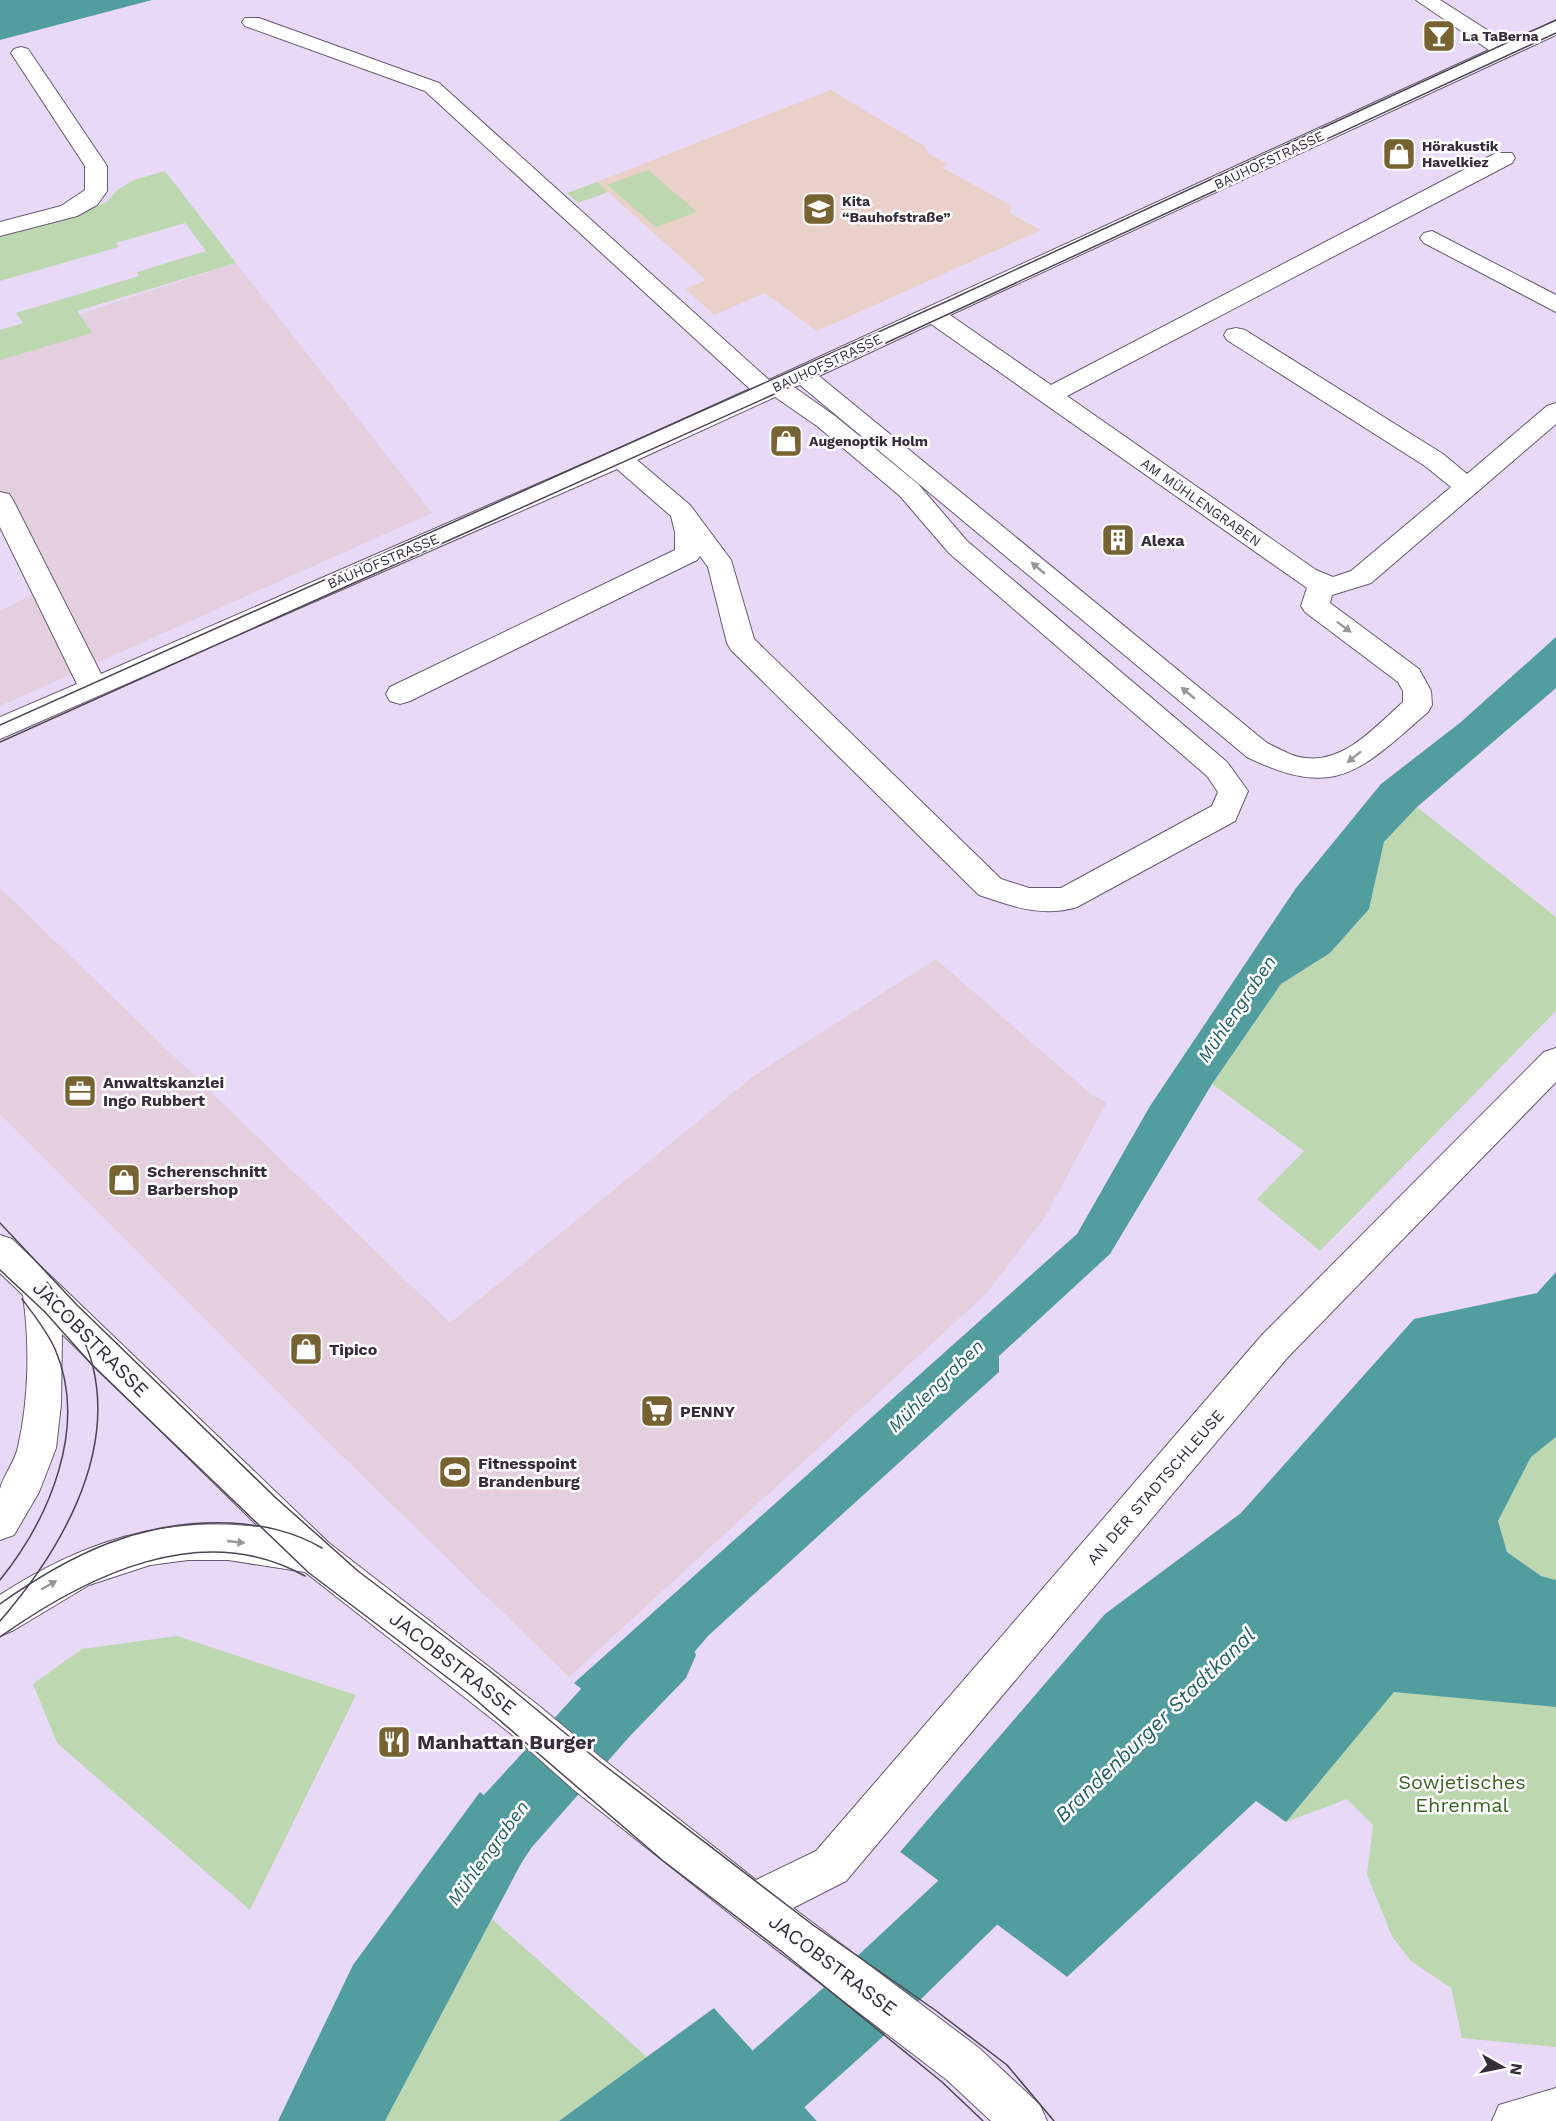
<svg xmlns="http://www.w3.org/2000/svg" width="1556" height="2121" font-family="'Work Sans',sans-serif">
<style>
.commercial{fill:#e4cfde}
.education{fill:#e9d0c9}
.green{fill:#bdd8b0}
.water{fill:#529e9e}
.pier{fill:#e8d9f6}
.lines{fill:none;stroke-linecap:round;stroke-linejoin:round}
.canal{fill:#529e9e;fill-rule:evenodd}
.minor-casing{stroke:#675a72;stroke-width:2}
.minor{fill:#fff;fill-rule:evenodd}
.tram{stroke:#4d4553;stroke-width:1.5}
.oneway{fill:#9a969c}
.labels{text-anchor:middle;stroke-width:5;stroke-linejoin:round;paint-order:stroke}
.far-poi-label{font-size:14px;font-weight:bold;fill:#342e39;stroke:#fff;text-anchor:start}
.far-street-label{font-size:14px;fill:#342e39;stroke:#fff}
.poi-label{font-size:16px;font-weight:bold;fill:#342e39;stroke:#fff;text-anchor:start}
.street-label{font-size:16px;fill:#342e39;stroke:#fff}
.water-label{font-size:18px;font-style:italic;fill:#216061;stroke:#fff}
.near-street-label{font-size:20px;fill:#342e39;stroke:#fff}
.near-poi-label{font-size:20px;font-weight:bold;fill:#342e39;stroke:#fff;text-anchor:start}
.near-park-label{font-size:20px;fill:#3b6322;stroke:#fff}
.near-water-label{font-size:21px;font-style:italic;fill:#216061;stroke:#fff}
</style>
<rect width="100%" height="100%" fill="#e8d9f6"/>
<g class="commercial">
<polygon points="236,263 432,513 0,706 0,611 38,592 0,509 0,340"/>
<polygon points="0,888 450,1323 755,1075 936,959 1093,1096 1107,1102 1045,1217 986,1294 569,1677 339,1453 0,1114"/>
</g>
<polygon class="education" points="831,90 924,146 929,154 948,164 943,168 1012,206 1009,213 1041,230 817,331 765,293 714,315 686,289 706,280 597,182"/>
<g class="green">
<polygon points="648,170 697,212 656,227 607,185"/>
<polygon points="165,171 236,263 77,311 92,333 0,360 0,330 23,323 16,313 139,276 137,272 206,251 185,223 116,243 119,247 0,281 0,237 89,210 108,201 117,190 134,180"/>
<polygon points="597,182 608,192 578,203 567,193"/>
<polygon points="1417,807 1556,917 1556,1011 1320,1251 1257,1199 1304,1151 1212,1084 1281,984 1330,953 1369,909 1384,842"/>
<polygon points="1556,1437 1556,1580 1541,1576 1507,1552 1498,1521 1531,1457"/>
<polygon points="177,1636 356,1695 250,1910 57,1743 33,1684 82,1649"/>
<polygon points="1394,1691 1556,1707 1556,2047 1462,2038 1451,1988 1411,1961 1392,1936 1367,1875 1373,1825 1347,1799 1286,1822"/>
<polygon points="492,1919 647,2057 559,2121 385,2121"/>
</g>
<g class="water">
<polygon points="0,0 152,0 0,40"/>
<polygon points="1556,637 1556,688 1417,807 1384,842 1369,909 1330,953 1281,984 1212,1084 1110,1254 999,1356 999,1372 709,1635 629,1727 574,1683 1077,1234 1150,1106 1296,888 1381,784 1461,722"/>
<polygon points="1556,1272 1556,1437 1531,1457 1498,1521 1507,1552 1541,1576 1556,1580 1556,1707 1394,1692 1286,1822 1256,1801 1067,1977 900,1852 1105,1614 1241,1513 1414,1319 1537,1293"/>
<polygon points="480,1792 534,1839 385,2121 278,2121 353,1965"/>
<polygon points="714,2008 817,2121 559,2121"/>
</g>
<g class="pier">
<polygon points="900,1852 1067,1977 1065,1979 898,1854"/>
<polygon points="717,2006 819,2119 820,2121 817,2121 714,2008"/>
</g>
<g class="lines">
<g class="canal">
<polygon points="662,1623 686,1632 696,1655 686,1678 630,1736 532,1847 492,1907 466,1917 440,1907 430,1881 440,1855 482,1797 582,1688 638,1632"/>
<polygon points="1023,1814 1048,1825 1059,1850 1048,1875 876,2043 789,2121 692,2121 704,2094 822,1989 998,1825"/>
</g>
<defs>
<g id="minor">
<path d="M1416,0H1440L1506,42L1556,21V35L950,315L1051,385L1496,153H1512L1515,158L1512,163L1067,396L1316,570L1333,577L1351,571L1451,487L1425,466L1227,340L1224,335L1227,330L1236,328L1245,330L1443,454L1467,474L1547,406L1556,403V424L1371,583L1332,595L1330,603L1419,669L1431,691L1432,705L1428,712C1361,770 1336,801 1247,757L800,385L794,387L835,416L918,484L967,541L1227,762L1248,791L1235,821L1077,907C1042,918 1012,906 979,895L731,650L727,643L708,567L700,556L697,560L410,701L400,704L390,701L386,694L390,687L675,550V532L671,516L617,469L0,739V717L77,684L0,527V492L9,494L13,500L101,674L611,452L750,389L425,91L245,26L242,22L245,18H259L439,83L769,380L1489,50ZM931,324L1307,588L1301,606L1305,612L1398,682L1403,691V702C1377,725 1345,763 1306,758C1292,757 1280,749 1267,743L819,376ZM775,397L817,426L900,496L949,553L1207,776L1218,792L1212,806L1061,888H1029L1001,879L754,639L731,560L690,505L637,460Z"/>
<polygon points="21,47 28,49 107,166 107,191 97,205 77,216 0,236 0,222 61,206 85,190 85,166 11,53 14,49"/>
<polygon points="1432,231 1556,295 1556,312 1424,243 1420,238 1424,233"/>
<path d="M1556,1048V1082L1288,1357L846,1881L793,1908L979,2048L1040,2105L1047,2121H991L947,2080L738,1920L574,1790L510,1733L305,1572L228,1560H188L150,1565L89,1585L14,1630L0,1636V1595C82,1542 161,1516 259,1527L62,1334L61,1404L56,1448L39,1492L14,1535L0,1540C0,1524 0,1505 0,1489C3,1476 15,1462 18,1447C29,1399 30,1344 23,1295L0,1273V1235L12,1239L329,1543L538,1705L604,1760L756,1880L816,1851L1262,1335L1544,1052Z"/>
<polygon points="1556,2088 1556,2121 1492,2121 1499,2105"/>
</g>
</defs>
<use href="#minor" class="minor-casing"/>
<use href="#minor" class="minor"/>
<g class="tram">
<polyline points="0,725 952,299 1556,20"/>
<polyline points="0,742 808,379 1556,33"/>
<polyline points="0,1223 77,1305 276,1498 358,1571 490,1671 600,1762 813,1925 935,2010 1007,2065 1054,2121"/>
<polyline points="0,1270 45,1312 93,1366 309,1573 469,1694 662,1860 781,1951 942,2082 983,2121"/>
<path d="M0,1580C49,1519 89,1427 55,1349C47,1331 34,1315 22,1299"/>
<path d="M0,1604C70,1554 142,1519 230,1523C263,1525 293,1531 322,1548"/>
<path d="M0,1621C58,1554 115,1459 93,1367C86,1336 65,1308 47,1282"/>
<path d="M0,1637C86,1576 202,1518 305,1576"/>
</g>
</g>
<defs><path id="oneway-solid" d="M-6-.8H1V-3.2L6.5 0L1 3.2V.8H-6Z" transform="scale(1.5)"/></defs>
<g class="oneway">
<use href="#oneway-solid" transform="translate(1038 568) rotate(-140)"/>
<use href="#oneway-solid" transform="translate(1344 627) rotate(37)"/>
<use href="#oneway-solid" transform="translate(1188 693) rotate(-140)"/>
<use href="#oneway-solid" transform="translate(1354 757) rotate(141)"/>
<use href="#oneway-solid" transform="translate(236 1542) rotate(6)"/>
<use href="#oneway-solid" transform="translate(49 1585) rotate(-30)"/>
</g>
<defs>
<symbol id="bar-square" viewBox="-11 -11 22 22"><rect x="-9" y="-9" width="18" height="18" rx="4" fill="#776332" stroke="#fff"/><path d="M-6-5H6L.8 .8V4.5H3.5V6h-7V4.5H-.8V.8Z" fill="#fff"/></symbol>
<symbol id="shop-square" viewBox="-11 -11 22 22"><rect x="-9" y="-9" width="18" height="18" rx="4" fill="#776332" stroke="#fff"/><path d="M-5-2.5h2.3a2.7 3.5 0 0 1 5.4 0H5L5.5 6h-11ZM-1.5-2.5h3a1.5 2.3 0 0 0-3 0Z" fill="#fff"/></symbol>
<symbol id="school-square" viewBox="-11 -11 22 22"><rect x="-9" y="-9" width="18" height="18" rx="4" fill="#776332" stroke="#fff"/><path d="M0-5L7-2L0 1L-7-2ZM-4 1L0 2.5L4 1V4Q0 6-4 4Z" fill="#fff"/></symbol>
<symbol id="building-square" viewBox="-11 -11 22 22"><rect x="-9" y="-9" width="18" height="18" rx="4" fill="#776332" stroke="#fff"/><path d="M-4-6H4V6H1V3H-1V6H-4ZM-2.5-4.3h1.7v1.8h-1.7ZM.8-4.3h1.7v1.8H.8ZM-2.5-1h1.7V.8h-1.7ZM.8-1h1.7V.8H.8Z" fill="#fff"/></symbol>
<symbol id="office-square" viewBox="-11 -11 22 22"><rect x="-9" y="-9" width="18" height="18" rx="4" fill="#776332" stroke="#fff"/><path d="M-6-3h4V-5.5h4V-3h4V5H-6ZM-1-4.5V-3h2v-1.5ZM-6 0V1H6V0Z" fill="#fff"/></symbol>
<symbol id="supermarket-square" viewBox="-11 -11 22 22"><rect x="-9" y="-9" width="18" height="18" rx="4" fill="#776332" stroke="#fff"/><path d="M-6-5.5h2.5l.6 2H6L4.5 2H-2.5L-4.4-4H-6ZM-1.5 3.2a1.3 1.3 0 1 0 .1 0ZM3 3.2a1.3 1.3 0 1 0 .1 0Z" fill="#fff"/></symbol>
<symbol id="stadium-square" viewBox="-11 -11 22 22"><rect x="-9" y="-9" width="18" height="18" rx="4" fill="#776332" stroke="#fff"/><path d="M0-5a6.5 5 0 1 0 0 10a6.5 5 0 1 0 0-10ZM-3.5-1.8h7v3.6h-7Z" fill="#fff"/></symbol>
<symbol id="restaurant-square" viewBox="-11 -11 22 22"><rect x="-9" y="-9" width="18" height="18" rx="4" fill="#776332" stroke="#fff"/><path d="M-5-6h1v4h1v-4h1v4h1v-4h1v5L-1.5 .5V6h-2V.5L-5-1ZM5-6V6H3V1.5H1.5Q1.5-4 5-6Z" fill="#fff"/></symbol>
</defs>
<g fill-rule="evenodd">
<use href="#bar-square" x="1420" y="17" width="38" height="38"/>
<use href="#shop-square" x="1380" y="135" width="38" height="38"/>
<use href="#school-square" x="800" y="190" width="38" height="38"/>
<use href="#shop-square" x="767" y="422" width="38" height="38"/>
<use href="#building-square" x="1099" y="521" width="38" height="38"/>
<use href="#office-square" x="61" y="1072" width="38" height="38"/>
<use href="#shop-square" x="105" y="1161" width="38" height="38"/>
<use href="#shop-square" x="287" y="1330" width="38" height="38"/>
<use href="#supermarket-square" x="638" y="1392" width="38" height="38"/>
<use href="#stadium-square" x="436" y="1453" width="38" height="38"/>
<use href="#restaurant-square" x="375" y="1723" width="38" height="38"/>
</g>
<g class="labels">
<g class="far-poi-label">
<text x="1462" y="41">La TaBerna</text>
<text x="1422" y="151">Hörakustik<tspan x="1422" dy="16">Havelkiez</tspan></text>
<text x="842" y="206">Kita<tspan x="842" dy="16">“Bauhofstraße”</tspan></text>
<text x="809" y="446">Augenoptik Holm</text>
</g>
<g class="far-street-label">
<text transform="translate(1269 160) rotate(-25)" y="5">BAUHOFSTRASSE</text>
<text transform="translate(827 363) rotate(-25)" y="5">BAUHOFSTRASSE</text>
<text transform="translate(1201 502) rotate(35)" y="5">AM MÜHLENGRABEN</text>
<text transform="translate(383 561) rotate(-23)" y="5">BAUHOFSTRASSE</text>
</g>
<g class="poi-label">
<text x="1141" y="546">Alexa</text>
<text x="103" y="1088">Anwaltskanzlei<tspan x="103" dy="18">Ingo Rubbert</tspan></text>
<text x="147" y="1177">Scherenschnitt<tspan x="147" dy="18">Barbershop</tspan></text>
<text x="329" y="1355">Tipico</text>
<text x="680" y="1417">PENNY</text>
<text x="478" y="1469">Fitnesspoint<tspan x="478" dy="18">Brandenburg</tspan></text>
</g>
<g class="street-label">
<text transform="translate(1155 1487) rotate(-49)" y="6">AN DER STADTSCHLEUSE</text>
</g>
<g class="water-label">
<text transform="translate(1237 1009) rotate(-56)" y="6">Mühlengraben</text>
<text transform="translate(936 1386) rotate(-44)" y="6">Mühlengraben</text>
<text transform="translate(488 1853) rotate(-54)" y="6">Mühlengraben</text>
</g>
<g class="near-street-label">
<text transform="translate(91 1339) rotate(45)" y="7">JACOBSTRASSE</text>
<text transform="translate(453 1663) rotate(38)" y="7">JACOBSTRASSE</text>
<text transform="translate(833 1965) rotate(37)" y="7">JACOBSTRASSE</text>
</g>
<g class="near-poi-label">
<text x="417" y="1749">Manhattan Burger</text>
</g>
<g class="near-park-label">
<text x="1462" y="1789">Sowjetisches<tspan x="1462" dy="23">Ehrenmal</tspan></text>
</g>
<g class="near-water-label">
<text transform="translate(1155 1725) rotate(-44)" y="7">Brandenburger Stadtkanal</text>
</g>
</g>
<g transform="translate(1502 2067) rotate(99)" stroke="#ffffff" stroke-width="4.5" paint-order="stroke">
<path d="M0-4.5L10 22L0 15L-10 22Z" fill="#342e39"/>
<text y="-9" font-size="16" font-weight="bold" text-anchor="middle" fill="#342e39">N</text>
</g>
</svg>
